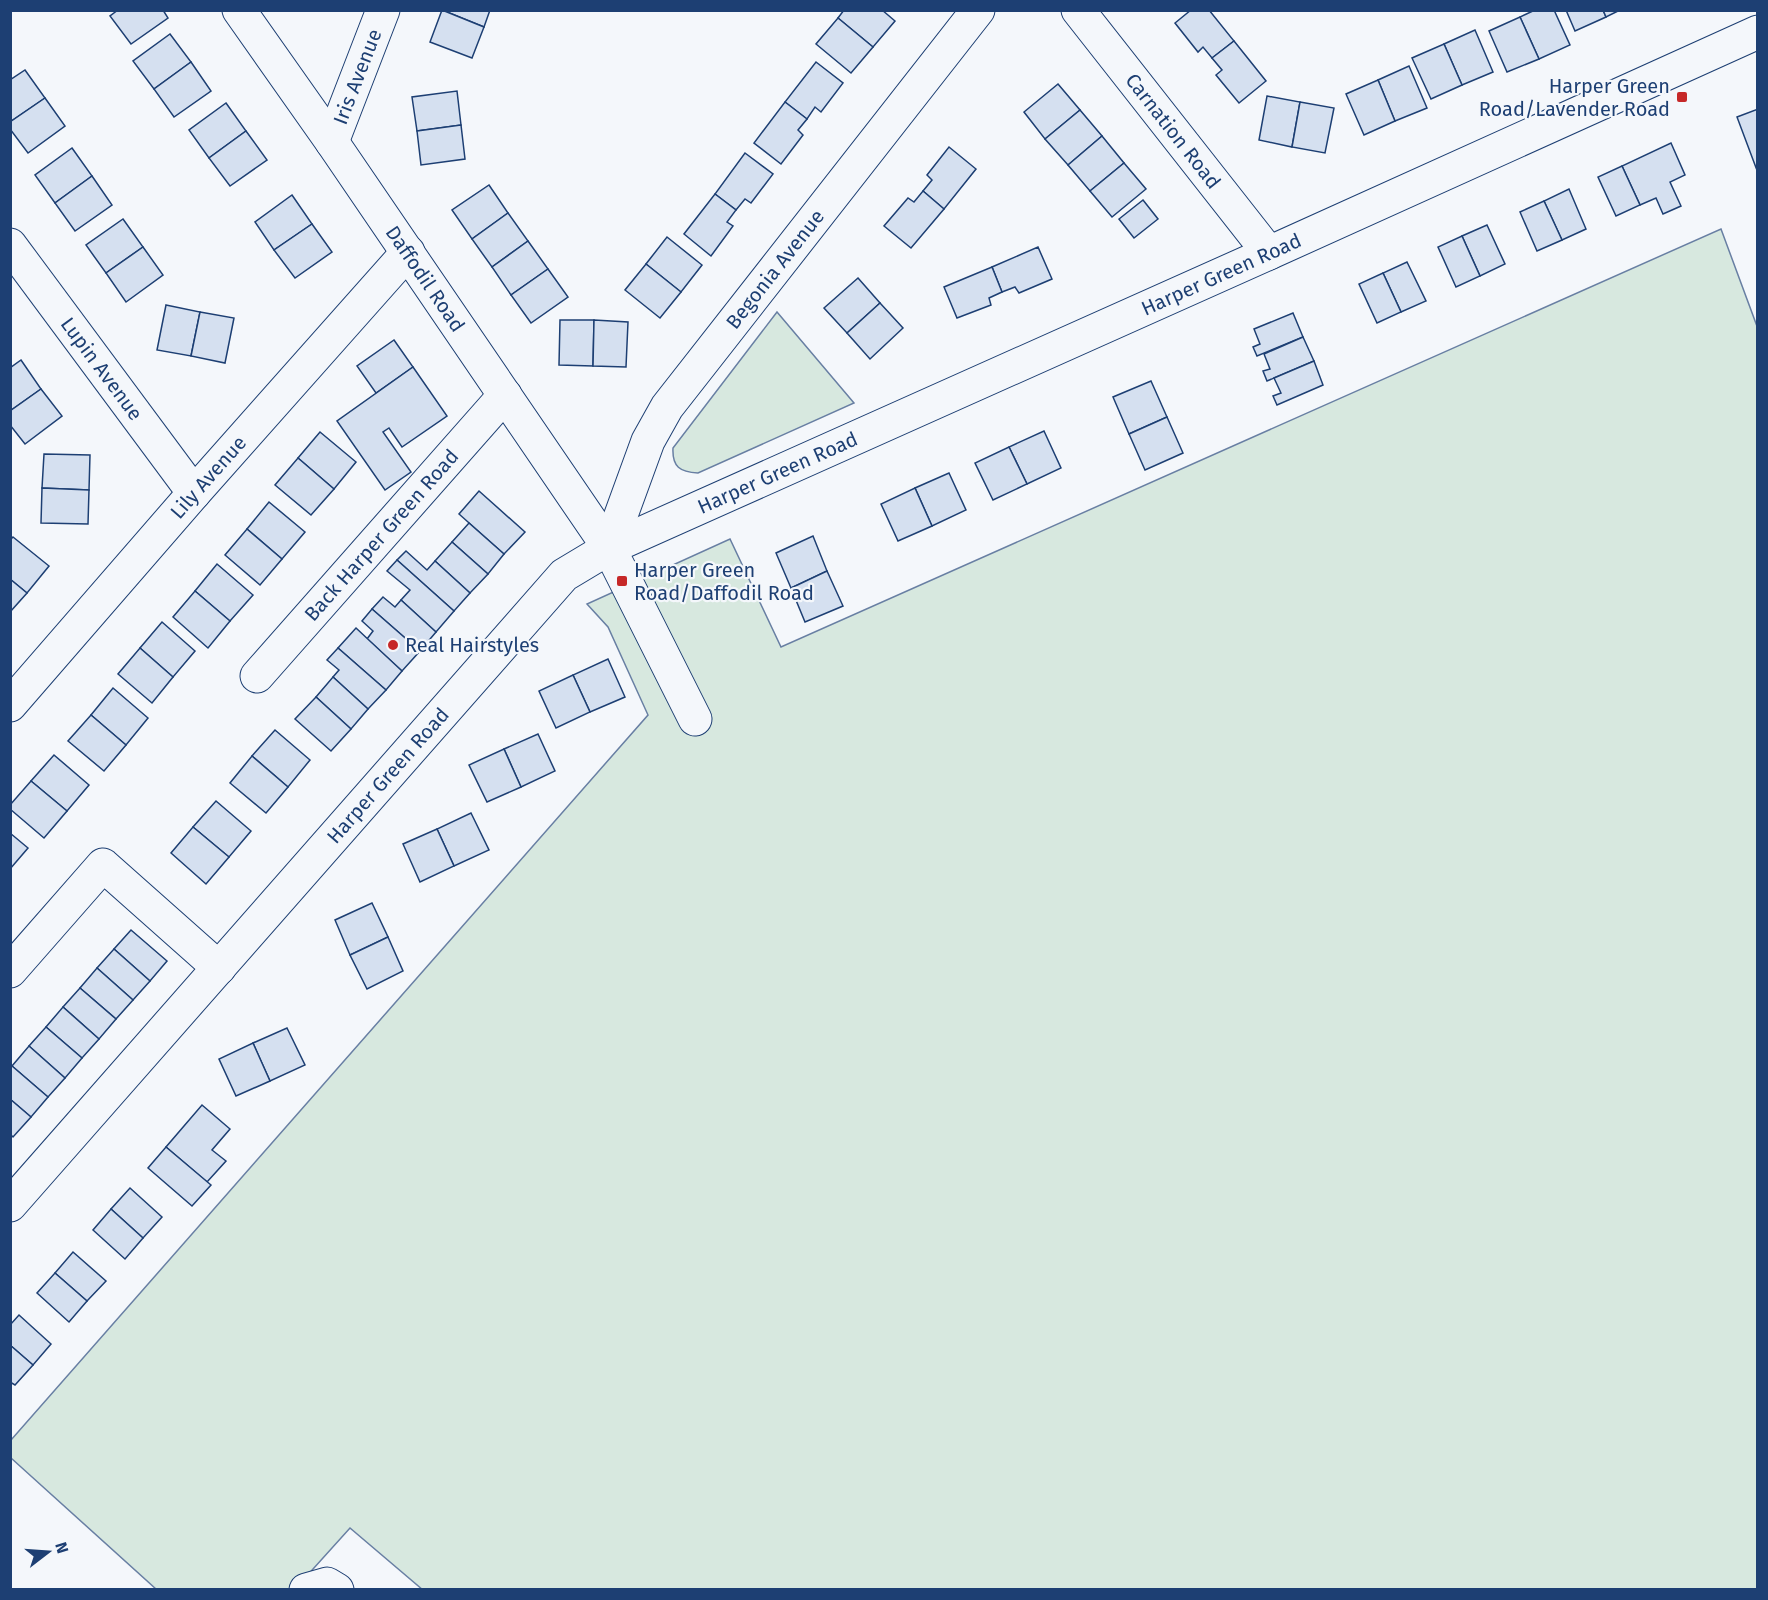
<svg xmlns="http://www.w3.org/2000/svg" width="1768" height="1600" font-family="'Fira Sans',sans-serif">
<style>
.green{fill:#d7e8df;stroke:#687fa3;stroke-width:1.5}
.building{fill:#d5e0f0;stroke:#1d3f73;stroke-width:1.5}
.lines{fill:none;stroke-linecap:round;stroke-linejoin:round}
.minor-casing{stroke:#1d3f73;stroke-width:35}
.minor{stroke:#f4f7fb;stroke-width:33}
.poi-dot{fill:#c62828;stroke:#f4f7fb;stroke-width:2}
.labels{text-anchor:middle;stroke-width:4.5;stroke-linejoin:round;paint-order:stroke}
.street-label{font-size:20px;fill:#1d3f73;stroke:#f4f7fb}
.poi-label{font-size:20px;fill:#1d3f73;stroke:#f4f7fb;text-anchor:start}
</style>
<rect width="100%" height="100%" fill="#f4f7fb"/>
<g class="green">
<polygon points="1721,229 1758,329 1757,1589 423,1590 350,1528 295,1589 156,1589 11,1458 11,1440 648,715 608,627 587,604 730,539 781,647"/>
<path d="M777,312L854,403L698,473C680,472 672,467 673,448Z"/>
</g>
<g class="building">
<polygon points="118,10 163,10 168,18 131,44 110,16"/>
<polygon points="442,10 490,10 484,27"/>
<polygon points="442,10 484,27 472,58 430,42"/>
<polygon points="844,10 882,10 895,21 873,47 838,18"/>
<polygon points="1191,10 1209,10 1234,41 1212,58 1203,47 1198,52 1175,23"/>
<polygon points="1535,10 1554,10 1570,45 1539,59 1520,17"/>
<polygon points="1566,10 1603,10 1606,17 1575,31"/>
<polygon points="1603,10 1620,10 1606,17"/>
<polygon points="1520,17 1539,59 1507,72 1489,31"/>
<polygon points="838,18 873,47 851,73 816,44"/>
<polygon points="1475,30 1493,72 1462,85 1444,44"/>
<polygon points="170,34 191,62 154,89 133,61"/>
<polygon points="1234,41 1266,81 1239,103 1216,75 1222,70 1212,58"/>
<polygon points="1444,44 1462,85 1431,99 1412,58"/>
<polygon points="191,62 211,91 174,117 154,89"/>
<polygon points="816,62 843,83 821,112 815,107 807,119 785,102"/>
<polygon points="1409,66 1427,108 1395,121 1378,80"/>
<polygon points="25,70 45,98 10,122 10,80"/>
<polygon points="1378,80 1395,121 1364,135 1346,94"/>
<polygon points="1058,84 1080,110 1045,139 1024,112"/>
<polygon points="457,91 461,125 417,131 412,97"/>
<polygon points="1267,96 1300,102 1292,147 1259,140"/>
<polygon points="45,98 65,126 28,153 10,129 10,122"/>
<polygon points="785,102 807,119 798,130 803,135 781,164 754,143"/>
<polygon points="1300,102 1334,108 1325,153 1292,147"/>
<polygon points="226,103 246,131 209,158 189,130"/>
<polygon points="1758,109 1758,173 1737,117"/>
<polygon points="1080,110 1102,136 1068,165 1045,139"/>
<polygon points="461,125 465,159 421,165 417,131"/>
<polygon points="246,131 267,160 230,186 209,158"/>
<polygon points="1102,136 1124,163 1090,191 1068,165"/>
<polygon points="1671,143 1685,175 1670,182 1681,206 1663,214 1656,198 1640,205 1622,166"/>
<polygon points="949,147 976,169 944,209 923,191 932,180 927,175"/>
<polygon points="72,148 92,176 55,203 35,175"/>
<polygon points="745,153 773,174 751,203 745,199 736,210 715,194"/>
<polygon points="1124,163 1146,189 1112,217 1090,191"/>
<polygon points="1622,166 1640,205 1616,216 1598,177"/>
<polygon points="92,176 112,205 75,231 55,203"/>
<polygon points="489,185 508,213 472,239 452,210"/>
<polygon points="1569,189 1586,229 1562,240 1544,201"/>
<polygon points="923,191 944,209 911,248 884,226 908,198 914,202"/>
<polygon points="715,194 736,210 727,222 733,226 711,256 684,234"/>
<polygon points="292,195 312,224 274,250 255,222"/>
<polygon points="1143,200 1158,219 1134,238 1119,219"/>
<polygon points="1544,201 1562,240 1537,251 1520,212"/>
<polygon points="508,213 528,241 492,267 472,239"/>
<polygon points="123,219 143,247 106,273 86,245"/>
<polygon points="312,224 332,252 295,278 274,250"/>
<polygon points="1487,225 1505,264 1480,276 1462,236"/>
<polygon points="1462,236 1480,276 1456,287 1438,247"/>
<polygon points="667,237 702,265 681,292 646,264"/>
<polygon points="528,241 548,269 511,295 492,267"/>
<polygon points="143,247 163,275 126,302 106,273"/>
<polygon points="1038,247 1052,279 1019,293 1015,287 1002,292 992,267"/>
<polygon points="1407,262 1426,301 1401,312 1383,273"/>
<polygon points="646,264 681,292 660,318 625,290"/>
<polygon points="992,267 1002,292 989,298 991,305 957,318 944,287"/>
<polygon points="548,269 568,297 531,323 511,295"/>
<polygon points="1383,273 1401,312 1377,323 1359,284"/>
<polygon points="858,278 880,303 847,333 824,308"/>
<polygon points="880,303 903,328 870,359 847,333"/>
<polygon points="166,305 200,312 191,356 157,350"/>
<polygon points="200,312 234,318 225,363 191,356"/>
<polygon points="1293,313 1303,337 1257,356 1253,347 1260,344 1254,329"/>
<polygon points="560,320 594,320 593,366 559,365"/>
<polygon points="594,320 628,322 626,367 593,366"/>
<polygon points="1303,337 1314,361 1267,381 1263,371 1270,369 1264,354"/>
<polygon points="394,340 413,367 376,393 357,366"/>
<polygon points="21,360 41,389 10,411 10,368"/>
<polygon points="1314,361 1323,385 1277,405 1273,396 1281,393 1274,378"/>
<polygon points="413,367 447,416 402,447 389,428 383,432 411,472 385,490 337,421"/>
<polygon points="1151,381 1167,417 1129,434 1113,397"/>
<polygon points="41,389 62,416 25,444 10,425 10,411"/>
<polygon points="1167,417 1183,453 1145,470 1129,434"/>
<polygon points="1044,431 1061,468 1027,484 1009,447"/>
<polygon points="320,432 356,462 334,489 298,458"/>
<polygon points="1009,447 1027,484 993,500 975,463"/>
<polygon points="44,454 90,455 89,490 42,488"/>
<polygon points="298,458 334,489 311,515 275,485"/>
<polygon points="949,473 966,510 932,526 915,488"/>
<polygon points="42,488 89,490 88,524 41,523"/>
<polygon points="915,488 932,526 898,541 881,504"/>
<polygon points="479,491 525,532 504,554 459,514"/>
<polygon points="269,502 305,532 282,559 247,529"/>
<polygon points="469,523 504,554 488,574 452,542"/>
<polygon points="247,529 282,559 260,585 225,555"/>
<polygon points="813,536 827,571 791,588 776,553"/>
<polygon points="13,537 49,566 27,593 10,579 10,540"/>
<polygon points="452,542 488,574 470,593 435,561"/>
<polygon points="406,551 427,570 435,561 470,593 454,611 397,560"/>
<polygon points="397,560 454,611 436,632 401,600 410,590 387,571"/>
<polygon points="217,564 253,595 230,621 195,591"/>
<polygon points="827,571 843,606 805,622 791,588"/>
<polygon points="10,579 27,593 10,612"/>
<polygon points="195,591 230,621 208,648 173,617"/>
<polygon points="383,597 395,607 401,600 436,632 420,651 372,609"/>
<polygon points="372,609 420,651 402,671 367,639 373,631 362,621"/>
<polygon points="162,622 195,651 173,677 140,648"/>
<polygon points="356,628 402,671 386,690 338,648"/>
<polygon points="140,648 173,677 152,703 118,674"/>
<polygon points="338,648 386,690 368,709 333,677 339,670 327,660"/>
<polygon points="608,659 625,697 590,712 573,675"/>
<polygon points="573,675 590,712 556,728 539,691"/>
<polygon points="333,677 368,709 351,729 316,697"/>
<polygon points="113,688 148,718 126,745 91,715"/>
<polygon points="316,697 351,729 331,751 295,719"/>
<polygon points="91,715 126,745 104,771 68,741"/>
<polygon points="275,730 310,760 288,787 252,756"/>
<polygon points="538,734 555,771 521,787 504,749"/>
<polygon points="504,749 521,787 487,802 469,765"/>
<polygon points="54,755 89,785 67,811 31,781"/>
<polygon points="252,756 288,787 266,813 230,783"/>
<polygon points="31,781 67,811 44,838 10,809 10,805"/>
<polygon points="216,801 251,831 229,857 193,827"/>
<polygon points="471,813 489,850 454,866 437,829"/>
<polygon points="193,827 229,857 206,884 171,853"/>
<polygon points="437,829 454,866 420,882 403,844"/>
<polygon points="10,833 28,848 10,869"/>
<polygon points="372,903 388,937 350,955 335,920"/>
<polygon points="131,930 167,961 150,981 114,949"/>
<polygon points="388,937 403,971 367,989 350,955"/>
<polygon points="114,949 150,981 133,1000 97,968"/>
<polygon points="97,968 133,1000 116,1019 80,988"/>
<polygon points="80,988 116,1019 99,1039 63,1007"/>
<polygon points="63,1007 99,1039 82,1058 46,1027"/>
<polygon points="46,1027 82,1058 65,1078 29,1046"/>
<polygon points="287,1028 305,1065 270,1081 253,1043"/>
<polygon points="253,1043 270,1081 236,1096 219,1059"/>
<polygon points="29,1046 65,1078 48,1097 12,1066"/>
<polygon points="12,1066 48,1097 31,1117 10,1099 10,1068"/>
<polygon points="10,1099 31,1117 13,1137 10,1134"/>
<polygon points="202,1105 230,1129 212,1150 226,1161 207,1182 166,1147"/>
<polygon points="166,1147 211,1185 192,1206 148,1168"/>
<polygon points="130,1188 162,1217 143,1238 111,1209"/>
<polygon points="111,1209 143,1238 125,1259 93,1230"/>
<polygon points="73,1252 106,1281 87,1301 55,1273"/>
<polygon points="55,1273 87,1301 69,1322 37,1293"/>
<polygon points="19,1315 51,1344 33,1365 10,1345 10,1325"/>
<polygon points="10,1345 33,1365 15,1385 10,1382"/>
</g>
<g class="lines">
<defs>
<g id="minor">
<path id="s1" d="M239,10L332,142L609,548L695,719"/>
<path id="s2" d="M1078,10L1269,253"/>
<path id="s3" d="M332,142L383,10"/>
<path id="s4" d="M10,245L194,493"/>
<path id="s5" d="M609,548L648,441L667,407L978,10"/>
<path id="s6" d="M257,676L505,395"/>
<path id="s7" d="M10,705L194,493L408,252"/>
<polyline points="10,971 103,865 219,968"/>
<path id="s8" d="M10,1205L564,575L609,548L1269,253L1758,32"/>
<polyline points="306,1590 327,1584 337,1590"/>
</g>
</defs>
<use href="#minor" class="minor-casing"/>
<use href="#minor" class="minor"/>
</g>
<g class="poi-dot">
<rect x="1676" y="91" width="12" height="12" rx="3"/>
<rect x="616" y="575" width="12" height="12" rx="3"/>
<circle cx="393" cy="645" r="6"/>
</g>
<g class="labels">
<g class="street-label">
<text dy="7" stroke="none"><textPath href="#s3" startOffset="70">Iris Avenue</textPath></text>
<text dy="7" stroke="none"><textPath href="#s2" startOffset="154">Carnation Road</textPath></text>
<text dy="7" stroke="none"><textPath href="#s5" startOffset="328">Begonia Avenue</textPath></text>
<text dy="7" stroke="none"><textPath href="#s8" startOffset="1562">Harper Green Road</textPath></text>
<text dy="7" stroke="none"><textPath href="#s1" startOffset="327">Daffodil Road</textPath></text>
<text dy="7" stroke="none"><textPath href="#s4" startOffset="154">Lupin Avenue</textPath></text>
<text dy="7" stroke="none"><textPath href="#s8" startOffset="1076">Harper Green Road</textPath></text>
<text dy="7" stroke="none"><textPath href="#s7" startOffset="302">Lily Avenue</textPath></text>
<text dy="7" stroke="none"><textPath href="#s6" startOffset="188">Back Harper Green Road</textPath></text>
<text dy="7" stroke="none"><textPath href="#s8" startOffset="572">Harper Green Road</textPath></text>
</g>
<g class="poi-label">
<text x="1670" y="93" text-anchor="end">Harper Green<tspan x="1670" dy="23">Road/Lavender Road</tspan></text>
<text x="634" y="577">Harper Green<tspan x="634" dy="23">Road/Daffodil Road</tspan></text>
<text x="405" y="652">Real Hairstyles</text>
</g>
</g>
<rect width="1768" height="1600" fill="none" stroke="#1d3f73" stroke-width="24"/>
<g transform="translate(48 1552) rotate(73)" stroke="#f4f7fb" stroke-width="4.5" paint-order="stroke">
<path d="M0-4.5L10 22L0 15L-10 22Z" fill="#1d3f73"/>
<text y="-9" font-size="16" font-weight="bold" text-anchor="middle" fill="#1d3f73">N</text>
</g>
</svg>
